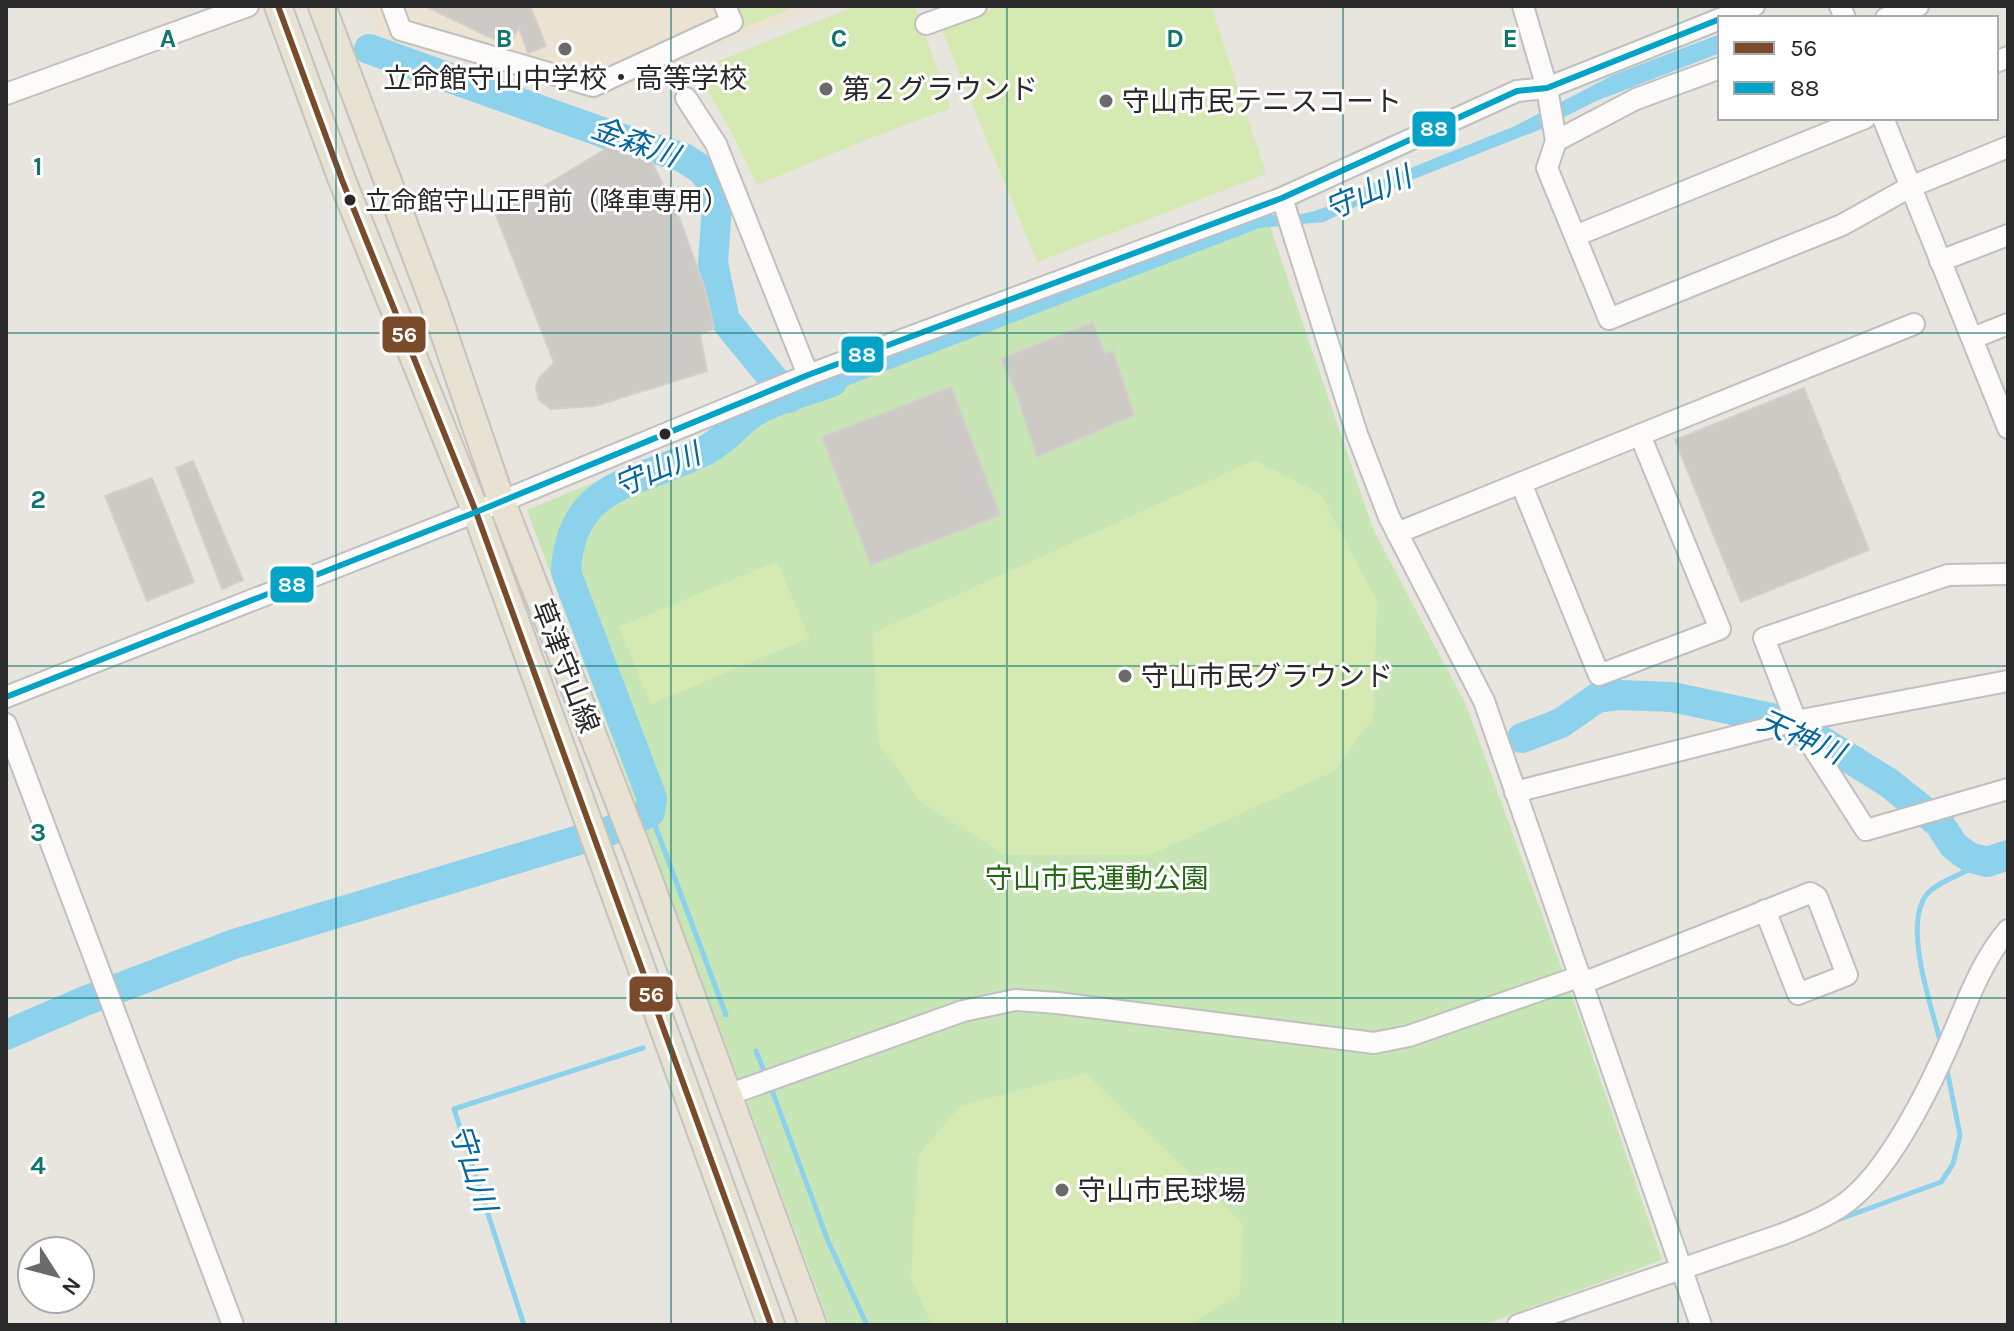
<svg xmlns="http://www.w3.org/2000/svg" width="2014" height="1331" font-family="Karla,'Noto Sans JP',sans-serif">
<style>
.education{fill:#ece3d2}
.green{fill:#c8e5b5}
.pitch{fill:#d4eab2}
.water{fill:#8dd2ed}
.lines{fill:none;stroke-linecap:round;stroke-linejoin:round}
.stream{stroke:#8dd2ed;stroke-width:5}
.river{stroke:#8dd2ed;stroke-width:30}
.building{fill:#cdcac5;stroke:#d3cfca;stroke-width:2}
.minor-casing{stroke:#c1c0c0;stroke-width:24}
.major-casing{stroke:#c4c3c0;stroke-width:30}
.minor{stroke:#fcfbfa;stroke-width:20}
.major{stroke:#e7e2d1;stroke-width:26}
.bus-1-casing{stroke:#fff;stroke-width:12}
.bus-2-casing{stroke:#fff;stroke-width:12}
.bus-1{stroke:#7a4b2a;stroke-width:6}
.bus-2{stroke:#02a3c6;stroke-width:6}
.grid{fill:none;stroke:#0f766e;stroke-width:2;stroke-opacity:0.55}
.poi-dot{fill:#6c6a68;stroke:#fff;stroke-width:3}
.bus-dot{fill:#292929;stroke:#fff;stroke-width:3}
.labels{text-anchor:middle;stroke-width:6;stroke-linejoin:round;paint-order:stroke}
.bus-label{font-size:26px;fill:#292929;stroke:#fff;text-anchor:start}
.poi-label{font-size:28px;fill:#292929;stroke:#fff;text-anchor:start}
.street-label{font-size:28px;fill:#292929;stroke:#fff}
.park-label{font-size:28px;fill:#256916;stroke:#fff}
.water-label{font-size:30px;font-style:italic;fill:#06679f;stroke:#fff}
.grid-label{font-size:26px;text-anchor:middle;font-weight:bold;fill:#0f766e;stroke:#fff;stroke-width:6;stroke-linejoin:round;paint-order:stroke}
.line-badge{stroke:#fff;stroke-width:3}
.badge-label{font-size:22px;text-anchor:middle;font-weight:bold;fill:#fff}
</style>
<rect width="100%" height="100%" fill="#e8e4de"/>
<polygon class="education" points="363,6 820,6 686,59 595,100 386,40"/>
<polygon class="green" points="1263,206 1373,529 1466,705 1576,1008 1662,1260 1483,1325 830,1325 527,510"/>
<g class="pitch">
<polygon points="731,6 798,6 740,29"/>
<polygon points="856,6 915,6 951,108 868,139 757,185 735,139 696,70"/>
<polygon points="1001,6 1211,6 1266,174 1037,262 941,28"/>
<polygon points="1255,460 1321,494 1377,601 1373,718 1334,771 1150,855 1004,855 920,801 878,742 873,633"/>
<polygon points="777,561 809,638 651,704 619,627"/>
<polygon points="1085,1073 1243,1224 1240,1294 1188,1325 932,1325 911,1279 918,1156 960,1106"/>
</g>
<path class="water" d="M1720,34V53L1594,102L1539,130L1409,181L1324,222L1260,228L799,404L789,391L1255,213C1284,219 1324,215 1346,194L1515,126L1613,75Z"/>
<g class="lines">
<g class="stream">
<polyline points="650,812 726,1015"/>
<path d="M1941,1044C1932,1008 1902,925 1927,894C1937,882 1972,869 1987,862"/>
<polyline points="756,1051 766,1076"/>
<polyline points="770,1085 828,1241 867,1325"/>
<polyline points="1832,1222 1941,1182 1953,1164 1960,1135 1946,1065"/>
<polyline points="524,1325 454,1109 643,1048"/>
<polyline points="1550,1325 1575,1316"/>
</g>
<g class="river">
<polyline points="369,49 610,135 682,157 701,169 713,184 717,204 713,263 725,320 789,398"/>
<polyline points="1522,738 1561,723 1597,698 1620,695 1672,697 1771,718 1817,738 1889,783 1939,823 1954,846 1969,857 1987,862 2008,855"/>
<path d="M6,1035L85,1001L234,944L612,830L650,812L652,798L566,572C570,479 642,484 708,449C724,440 736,425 751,414C774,399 806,392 832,382"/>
</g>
</g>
<g class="building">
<polygon points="425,6 530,6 546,46 528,53 519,28 508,46"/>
<polygon points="641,140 679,217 705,289 714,328 700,335 707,371 595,406 551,409 539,400 536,387 539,378 554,363 496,215 611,146"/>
<polygon points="1093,322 1105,354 1113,351 1134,415 1037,457 1016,392 1001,359"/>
<polygon points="951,387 1000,515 871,565 822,437"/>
<polygon points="1804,388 1869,550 1741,602 1675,440"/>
<polygon points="193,461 243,580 222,589 176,468"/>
<polygon points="152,478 194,582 147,601 105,496"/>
</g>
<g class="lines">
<defs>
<g id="minor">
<polyline points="392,6 401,30 593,86 732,22 725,6"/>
<polyline points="1523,6 1547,88 1556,141 1547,168 1609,319 1842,225 1910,187 2008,147"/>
<polyline points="1840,6 1845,18"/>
<polyline points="1723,18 1754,6"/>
<polyline points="1886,18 1918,6"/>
<polyline points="926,24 976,6"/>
<polyline points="1996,62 2008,57"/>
<polyline points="6,94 248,6"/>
<polyline points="686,98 716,144 808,375"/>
<polyline points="1883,118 2008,428"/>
<polyline points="1556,141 1636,99 1720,68"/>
<polyline points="1282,198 1357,434 1389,517 1484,701 1701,1325"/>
<polyline points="1575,236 1865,118"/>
<polyline points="1940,261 2008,235"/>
<polyline points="1973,338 2008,324"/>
<polyline points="1521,483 1599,675 1720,629 1640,435"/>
<polyline points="1397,533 1914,324"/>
<polyline points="2008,574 1948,575 1764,638 1796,721 1866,830 2008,789"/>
<polyline points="6,697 476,512 808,375 1282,198 1517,91 1547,88 1720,19"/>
<polyline points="6,724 233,1325"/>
<polyline points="1515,792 1796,721 2008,681"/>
<polyline points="1583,983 1810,893 1817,897 1847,975 1798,994 1765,910"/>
<polyline points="736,1092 963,1011 1015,1000 1057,1003 1374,1043 1409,1036 1581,976"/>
<path d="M1518,1325L1783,1234C1803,1226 1824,1218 1843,1205C1889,1173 1932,1083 1954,1032C1969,997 1983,959 2008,930"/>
</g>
<g id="major">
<polyline points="278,6 342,180 476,512 771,1325"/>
<polyline points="322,6 434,304 501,500 640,856 813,1325"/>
</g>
</defs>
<use href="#minor" class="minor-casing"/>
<use href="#major" class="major-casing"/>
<use href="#minor" class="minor"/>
<use href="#major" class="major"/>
<defs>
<polyline id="bus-1" points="278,6 342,180 476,512 771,1325"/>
<polyline id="bus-2" points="6,697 476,512 808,375 1282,198 1517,91 1547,88 1720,19"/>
</defs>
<use href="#bus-1" class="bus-1-casing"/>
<use href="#bus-2" class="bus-2-casing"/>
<use href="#bus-1" class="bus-1"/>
<use href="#bus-2" class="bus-2"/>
</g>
<path class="grid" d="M336,6V1325M671,6V1325M1007,6V1325M1343,6V1325M1678,6V1325M6,333H2008M6,666H2008M6,998H2008"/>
<g class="poi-dot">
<circle cx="565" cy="49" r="8"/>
<circle cx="826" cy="89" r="8"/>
<circle cx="1106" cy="101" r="8"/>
<circle cx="1125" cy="676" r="8"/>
<circle cx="1062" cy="1190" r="8"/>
</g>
<g class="bus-dot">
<circle cx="350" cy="200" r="7"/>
<circle cx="665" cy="434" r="7"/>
</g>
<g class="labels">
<g class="bus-label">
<text x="365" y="210">立命館守山正門前（降車専用）</text>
</g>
<g class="poi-label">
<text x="565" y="88" text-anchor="middle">立命館守山中学校・高等学校</text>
<text x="842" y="99">第２グラウンド</text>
<text x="1122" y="111">守山市民テニスコート</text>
<text x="1141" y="686">守山市民グラウンド</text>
<text x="1078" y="1200">守山市民球場</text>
</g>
<g class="street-label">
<text transform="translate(566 666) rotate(69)" y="10">草津守山線</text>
</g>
<g class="park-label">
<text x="1097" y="888">守山市民運動公園</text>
</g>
<g class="water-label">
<text transform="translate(635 142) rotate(20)" y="10">金森川</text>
<text transform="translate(1368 193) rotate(-23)" y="10">守山川</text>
<text transform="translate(657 470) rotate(-23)" y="10">守山川</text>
<text transform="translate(1801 737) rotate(24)" y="10">天神川</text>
<text transform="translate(473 1168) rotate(72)" y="10">守山川</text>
</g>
</g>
<g class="grid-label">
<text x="168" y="47">A</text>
<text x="504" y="47">B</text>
<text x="839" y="47">C</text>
<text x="1175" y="47">D</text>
<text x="1510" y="47">E</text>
<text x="38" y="175">1</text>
<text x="38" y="508">2</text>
<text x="38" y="841">3</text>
<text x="38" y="1174">4</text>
</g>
<g class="line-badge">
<rect x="1411" y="110" width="46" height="38" rx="8" fill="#02a3c6"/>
<rect x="381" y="315" width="46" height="39" rx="8" fill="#7a4b2a"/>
<rect x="840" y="335" width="45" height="39" rx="8" fill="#02a3c6"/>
<rect x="269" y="565" width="46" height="39" rx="8" fill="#02a3c6"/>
<rect x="628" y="975" width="46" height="38" rx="8" fill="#7a4b2a"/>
</g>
<g class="badge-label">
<text x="1434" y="136">88</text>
<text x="404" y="342">56</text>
<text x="862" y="362">88</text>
<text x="292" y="592">88</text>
<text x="651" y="1002">56</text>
</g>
<rect width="2014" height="1331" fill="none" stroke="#292929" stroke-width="16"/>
<rect x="1718" y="16" width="280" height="104" fill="#ffffff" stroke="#a9a9a9" stroke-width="2"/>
<rect x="1734" y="42" width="40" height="12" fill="#7a4b2a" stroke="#a9a9a9" stroke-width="2"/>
<text x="1790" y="56" font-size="24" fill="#292929">56</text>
<rect x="1734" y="82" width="40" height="12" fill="#02a3c6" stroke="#a9a9a9" stroke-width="2"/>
<text x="1790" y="96" font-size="24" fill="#292929">88</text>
<g transform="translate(56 1275) rotate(126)"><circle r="38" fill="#ffffff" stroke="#a9a9a9" stroke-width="2"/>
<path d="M0-6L14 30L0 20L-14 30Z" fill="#6c6a68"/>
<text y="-12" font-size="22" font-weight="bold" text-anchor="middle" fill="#292929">N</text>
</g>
</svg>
